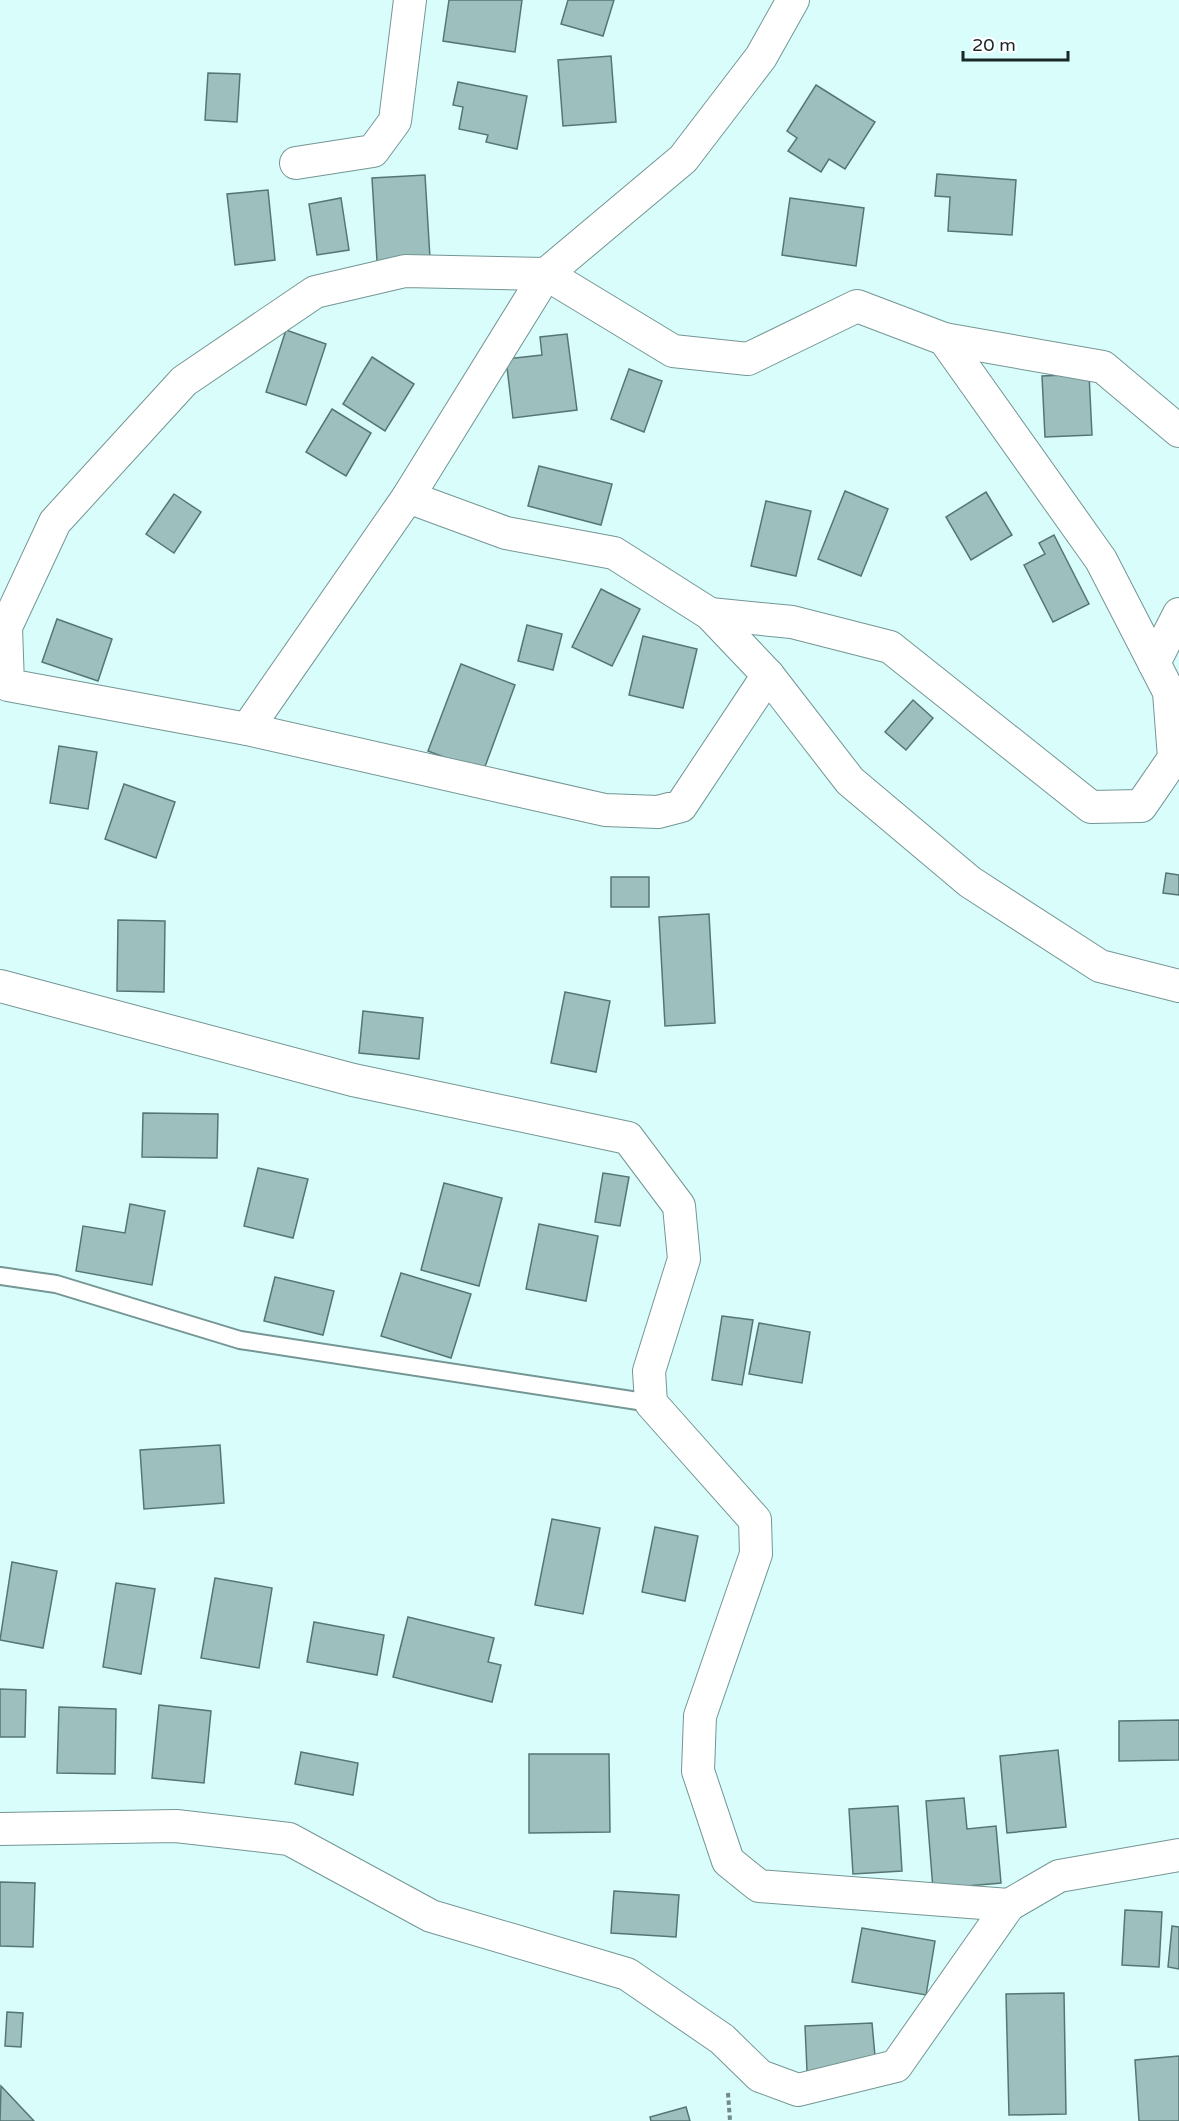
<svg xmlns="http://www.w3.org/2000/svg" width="1179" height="2121" font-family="'Varela Round',sans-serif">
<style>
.building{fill:#9dc0bf;stroke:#567675;stroke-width:1.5}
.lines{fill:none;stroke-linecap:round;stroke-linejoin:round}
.service-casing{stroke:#749694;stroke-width:20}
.minor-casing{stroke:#749694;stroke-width:34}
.path{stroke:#718a88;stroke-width:4;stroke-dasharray:4.5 3;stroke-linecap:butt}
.service{stroke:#fff;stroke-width:16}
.minor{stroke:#fff;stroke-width:32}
</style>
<rect width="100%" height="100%" fill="#d8fdfb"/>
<g class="building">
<polygon points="449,0 522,0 515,52 443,41"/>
<polygon points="568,0 614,0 603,36 561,24"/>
<polygon points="611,56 616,122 563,126 558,60"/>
<polygon points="208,73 240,74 237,122 205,120"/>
<polygon points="458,82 527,96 517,149 486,142 488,135 459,129 463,107 453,105"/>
<polygon points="816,85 875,122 845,169 829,159 821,172 788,151 797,138 787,131"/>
<polygon points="937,174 1016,180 1012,235 948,231 950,197 935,196"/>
<polygon points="425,175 430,258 377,261 372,178"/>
<polygon points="268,190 275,260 235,265 227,194"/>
<polygon points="341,198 349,250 317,255 309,204"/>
<polygon points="790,198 864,208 856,266 782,255"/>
<polygon points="286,330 326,344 306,405 266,392"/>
<polygon points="567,334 577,410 513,418 506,359 542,355 540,337"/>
<polygon points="372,357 414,384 385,431 343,404"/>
<polygon points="629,369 662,381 644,432 611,419"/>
<polygon points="1089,374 1092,435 1045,437 1042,376"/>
<polygon points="332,409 371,433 346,476 306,452"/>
<polygon points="539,466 612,484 601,525 528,506"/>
<polygon points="845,491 888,509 861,576 818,559"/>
<polygon points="986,492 1012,535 971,560 946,517"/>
<polygon points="174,494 201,512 174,553 146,534"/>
<polygon points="766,501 811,511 796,576 751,566"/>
<polygon points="1054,535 1089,604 1053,622 1024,565 1045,554 1039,543"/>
<polygon points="601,589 640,609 612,666 572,647"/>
<polygon points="57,619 112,639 98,681 42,662"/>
<polygon points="527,625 562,634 553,670 518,661"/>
<polygon points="643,636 697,649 683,708 629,695"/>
<polygon points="461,664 515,685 483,772 428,751"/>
<polygon points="913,700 933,718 906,750 885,732"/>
<polygon points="59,746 97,752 88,809 50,803"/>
<polygon points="124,784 175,802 156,858 105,839"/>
<polygon points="1166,873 1179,875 1179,895 1163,893"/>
<rect x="611" y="877" width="38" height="30"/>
<polygon points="709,914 715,1023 665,1026 659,917"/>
<polygon points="118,920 165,921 164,992 117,991"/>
<polygon points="565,992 610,1001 596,1072 551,1063"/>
<polygon points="363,1011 423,1018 419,1059 359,1053"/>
<polygon points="143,1113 218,1114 217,1158 142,1157"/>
<polygon points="258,1168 308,1179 293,1238 244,1226"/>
<polygon points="603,1173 629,1177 620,1226 595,1222"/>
<polygon points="444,1183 502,1198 479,1286 421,1270"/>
<polygon points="130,1204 165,1211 152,1285 76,1271 83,1226 125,1233"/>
<polygon points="539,1224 598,1236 586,1301 526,1289"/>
<polygon points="401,1273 471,1294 451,1358 381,1336"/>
<polygon points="275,1277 334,1291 323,1335 264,1321"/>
<polygon points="722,1316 753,1320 742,1385 712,1380"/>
<polygon points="759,1323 810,1332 802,1383 749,1374"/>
<polygon points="220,1445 224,1503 144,1509 140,1450"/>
<polygon points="552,1519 600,1528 583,1614 535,1605"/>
<polygon points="655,1527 698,1536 685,1601 642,1592"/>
<polygon points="12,1562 57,1571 43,1648 0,1640"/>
<polygon points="215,1578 272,1588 259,1668 201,1658"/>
<polygon points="116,1583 155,1589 141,1674 103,1667"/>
<polygon points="408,1617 494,1638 488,1662 501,1665 492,1702 393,1677"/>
<polygon points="314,1622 384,1635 377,1675 307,1662"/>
<polygon points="0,1689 26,1690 25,1737 0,1737"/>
<polygon points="159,1705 211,1711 204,1783 152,1778"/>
<polygon points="59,1707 116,1709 115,1774 57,1773"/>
<polygon points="1179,1720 1179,1760 1119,1761 1119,1721"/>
<polygon points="1058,1750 1066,1827 1007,1833 1000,1756"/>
<polygon points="301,1752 358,1763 353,1795 295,1784"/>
<polygon points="529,1754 609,1754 610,1832 529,1833"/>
<polygon points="964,1798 967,1829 996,1826 1001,1883 933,1889 926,1801"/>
<polygon points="898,1806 902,1871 853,1874 849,1809"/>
<polygon points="0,1882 35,1883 33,1947 0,1946"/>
<polygon points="614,1891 679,1895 676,1937 611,1933"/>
<polygon points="1125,1910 1162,1912 1159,1967 1122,1965"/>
<polygon points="1172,1926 1179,1927 1179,1969 1168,1967"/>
<polygon points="862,1928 935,1941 926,1995 852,1982"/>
<polygon points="1064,1993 1066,2114 1009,2115 1006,1994"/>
<polygon points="7,2012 23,2013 21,2047 5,2046"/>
<polygon points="872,2023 876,2067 807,2071 805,2026"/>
<polygon points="1179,2056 1179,2121 1139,2121 1135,2060"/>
<polygon points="1,2086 34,2121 0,2121"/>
<polygon points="686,2107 690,2121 651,2121 650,2117"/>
</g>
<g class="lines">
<defs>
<polyline id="service" points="0,1276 56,1284 240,1340 651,1403"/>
<g id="minor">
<polyline points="296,163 373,151 395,121 410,0"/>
<polyline points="944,339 1103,367 1179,431"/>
<polyline points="408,497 506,533 614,553 710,614 768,675 850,781 970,882 1100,966 1179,986"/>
<polyline points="710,614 792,622 890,647 1091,807 1141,806 1174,758 1169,692 1101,560 944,339 857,306 748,359 673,351 546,274 405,271 315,292 184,381 55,522 6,627 8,685 247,729 605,810 658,812 681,806 768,675"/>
<polyline points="1154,663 1179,614"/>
<polyline points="247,729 408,497 546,274 683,159 761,57 793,0"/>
<polyline points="0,986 353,1080 628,1138 679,1206 684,1259 649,1371 651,1403 755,1520 756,1554 700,1716 698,1771 728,1861 759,1886 1009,1905"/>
<polyline points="0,1829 176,1826 289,1839 431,1916 627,1974 722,2039 760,2076 798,2090 896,2066 1009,1905 1059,1876 1179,1855"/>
</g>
</defs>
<use href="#service" class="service-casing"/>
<use href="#minor" class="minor-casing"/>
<polyline class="path" points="728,2093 730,2121"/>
<use href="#service" class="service"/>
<use href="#minor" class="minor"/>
</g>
<path d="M963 51v9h105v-9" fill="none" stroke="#192726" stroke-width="3"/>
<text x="972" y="51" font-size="18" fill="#192726" stroke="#ffffff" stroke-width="4.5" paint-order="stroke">20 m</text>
</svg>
